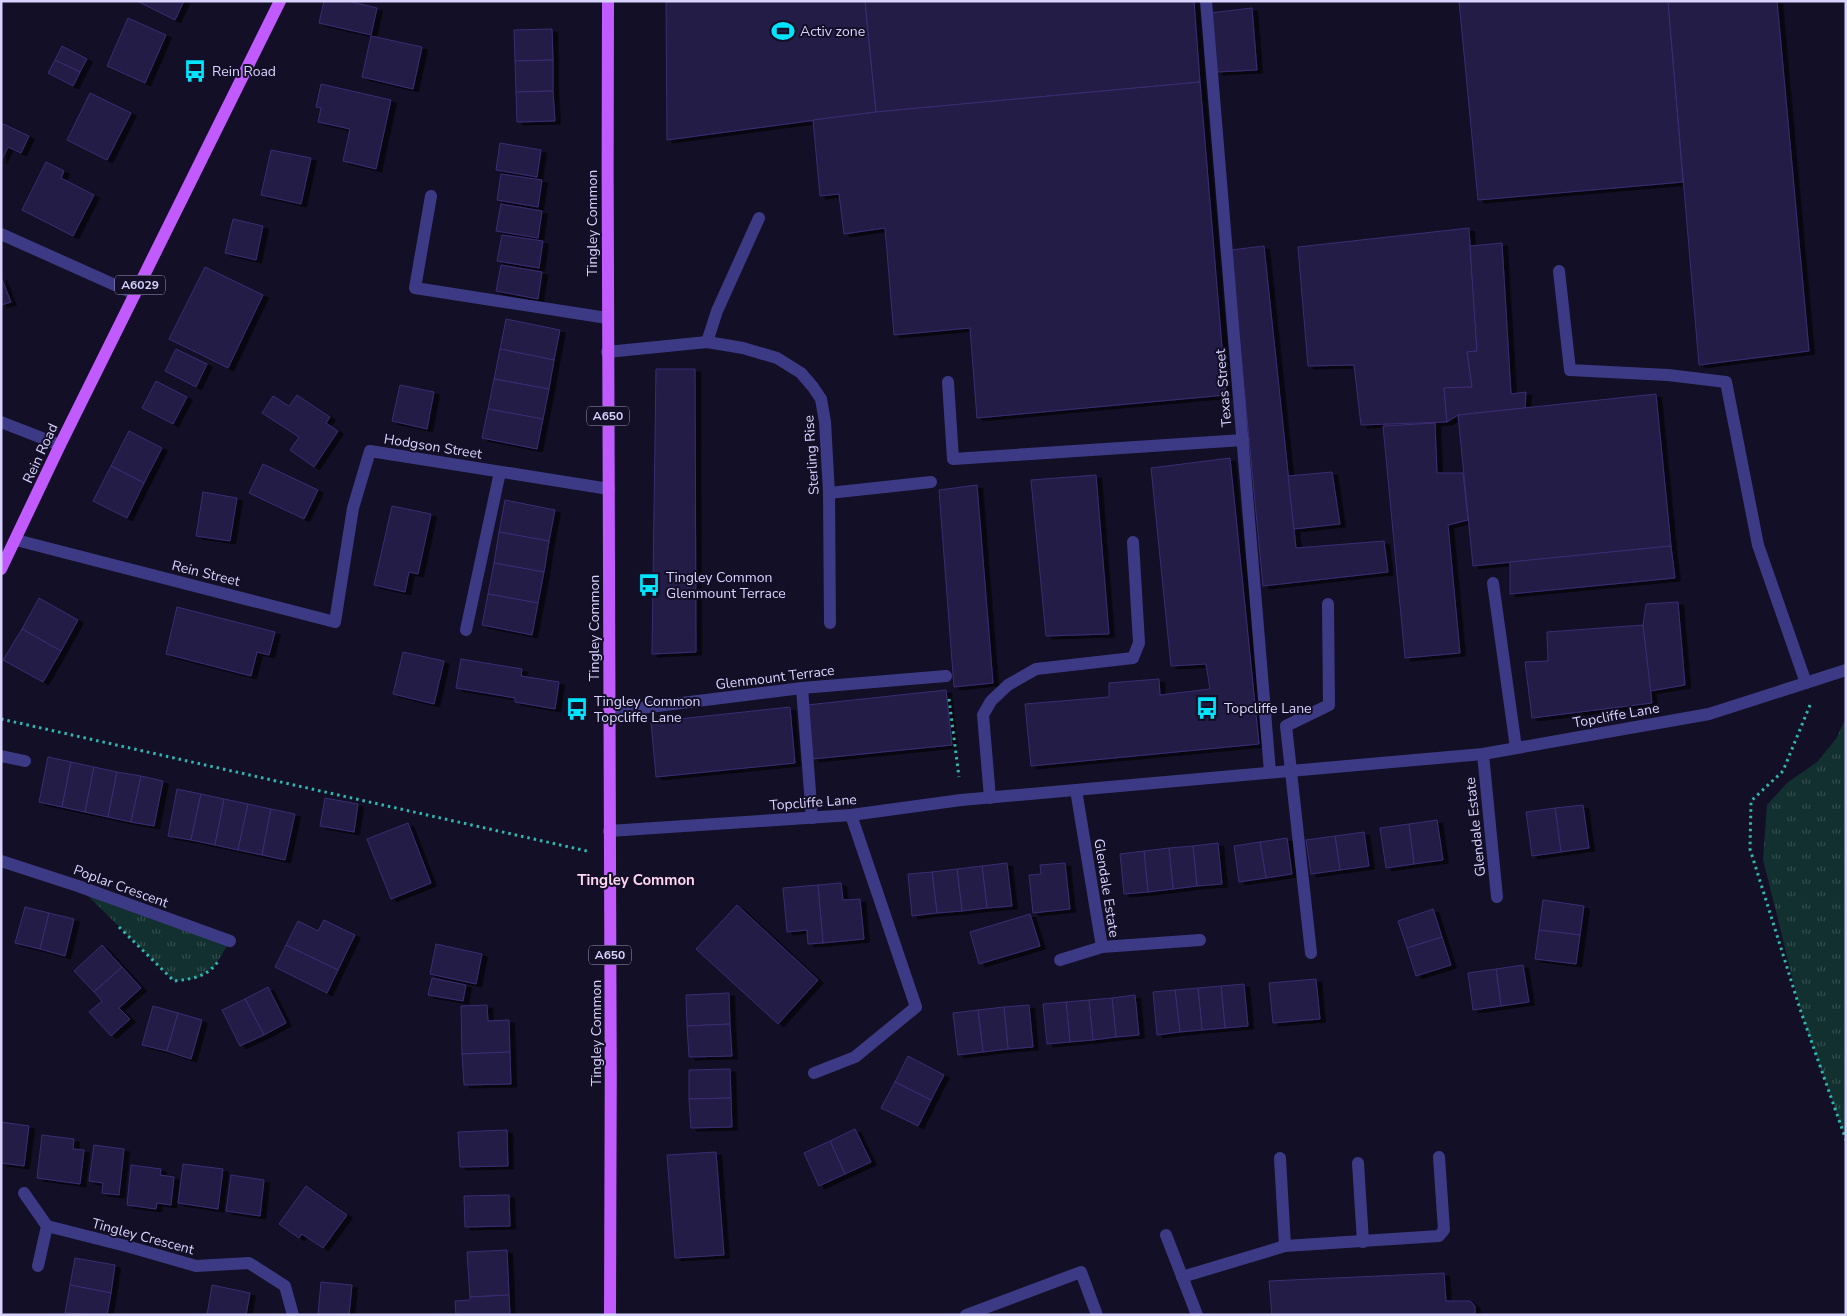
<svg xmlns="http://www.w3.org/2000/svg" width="1847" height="1316" font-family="'Nunito Sans',sans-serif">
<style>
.grass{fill:url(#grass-tufts)}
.building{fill:#241b47;stroke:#3b2d73;filter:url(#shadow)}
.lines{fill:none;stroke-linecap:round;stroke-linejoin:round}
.path{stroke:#2fb8b0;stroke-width:3;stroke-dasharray:2.5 4;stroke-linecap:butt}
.lane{stroke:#3d3a85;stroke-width:12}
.street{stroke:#3d3a85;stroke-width:12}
.primary{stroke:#c25bff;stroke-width:12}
.labels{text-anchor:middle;stroke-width:4;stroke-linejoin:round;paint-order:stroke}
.shield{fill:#130f26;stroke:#9e99be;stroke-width:1}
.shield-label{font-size:12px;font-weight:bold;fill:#d9d4ff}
.poi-label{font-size:14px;fill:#d9d4ff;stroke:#130f26;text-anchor:start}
.street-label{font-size:14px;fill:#d9d4ff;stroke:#130f26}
.neighbourhood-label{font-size:15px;font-weight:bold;fill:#ffd6f0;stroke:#130f26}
</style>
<defs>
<pattern id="grass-tufts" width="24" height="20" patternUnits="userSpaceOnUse" patternTransform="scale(1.25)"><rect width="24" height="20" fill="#12302f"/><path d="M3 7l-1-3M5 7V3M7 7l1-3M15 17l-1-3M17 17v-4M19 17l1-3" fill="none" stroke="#344d4e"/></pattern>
<filter id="shadow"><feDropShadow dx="5.5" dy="3" stdDeviation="0" flood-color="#0009"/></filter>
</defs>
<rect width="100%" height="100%" fill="#130f26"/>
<g class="grass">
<polygon points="1846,718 1846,1140 1800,1009 1763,859 1767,805 1787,783 1817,762 1836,739"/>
<polygon points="78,886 230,941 215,966 198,978 174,981"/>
</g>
<g class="building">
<polygon points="137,1 184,1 175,20"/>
<polygon points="324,1 348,1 377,8 371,35 319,23"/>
<polygon points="666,1 865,1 876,112 667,140"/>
<polygon points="865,1 1194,1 1200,82 876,112"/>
<polygon points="1459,1 1668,1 1683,182 1478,200"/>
<polygon points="1668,1 1777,1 1809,351 1699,365"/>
<polygon points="1252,8 1257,70 1217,72 1210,13"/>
<polygon points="128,18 166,35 145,83 107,66"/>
<polygon points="552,29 553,60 515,61 514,30"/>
<polygon points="371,36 422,47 413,89 362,77"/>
<polygon points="62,46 87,59 80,72 55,60"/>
<polygon points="55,60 80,72 73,86 48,73"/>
<polygon points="553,60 553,91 516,92 515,61"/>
<polygon points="1200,82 1226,395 977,418 970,328 894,335 885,228 844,234 839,194 820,196 813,120 876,112"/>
<polygon points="321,84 391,100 376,169 343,161 350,129 318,122 321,108 316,107"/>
<polygon points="553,91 555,121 517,122 516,92"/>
<polygon points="90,93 131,113 107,160 67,140"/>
<polygon points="1,123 29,136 21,153 8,147 1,161"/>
<polygon points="500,143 541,150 537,177 496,170"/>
<polygon points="271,150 311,158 301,204 261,195"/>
<polygon points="46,162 64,171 61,178 94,195 73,236 22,210"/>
<polygon points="501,174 542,180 538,207 497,200"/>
<polygon points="501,204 542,211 538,238 496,231"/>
<polygon points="233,219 263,226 256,260 225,253"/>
<polygon points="1469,228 1477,351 1467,352 1472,387 1444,388 1447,422 1361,425 1354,365 1308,366 1298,247"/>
<polygon points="502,235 543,241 539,268 497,261"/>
<polygon points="1502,243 1511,394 1526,392 1525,408 1458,415 1447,422 1444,388 1472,387 1467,352 1477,351 1470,246"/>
<polygon points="1264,246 1296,548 1384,541 1388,572 1263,586 1231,250"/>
<polygon points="501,265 542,272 538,299 496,291"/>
<polygon points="205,267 263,295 228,368 169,339"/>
<polygon points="1,277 11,302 1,305"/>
<polygon points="506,319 560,330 554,360 500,349"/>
<polygon points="176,349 207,364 196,387 165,371"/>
<polygon points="500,349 554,360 549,389 494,379"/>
<polygon points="656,369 695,369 696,652 652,654"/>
<polygon points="494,379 549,389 543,419 488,409"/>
<polygon points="156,381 187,397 173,424 142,408"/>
<polygon points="400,385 434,392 427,429 392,421"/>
<polygon points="1656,394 1671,546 1473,566 1458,415"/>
<polygon points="297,395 330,417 326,423 338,431 314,467 290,450 299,437 262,413 273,396 289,406"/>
<polygon points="488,409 543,419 537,449 482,438"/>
<polygon points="1435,423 1437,473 1463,473 1468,520 1448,525 1460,653 1405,658 1383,426"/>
<polygon points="129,431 162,448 144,483 111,466"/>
<polygon points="1230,458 1259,744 1031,766 1025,704 1109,697 1109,683 1159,679 1160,695 1210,689 1206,664 1171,666 1151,468"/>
<polygon points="263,464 318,490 304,519 249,493"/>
<polygon points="111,466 144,483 127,518 93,501"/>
<polygon points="1332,472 1340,524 1294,529 1288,476"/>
<polygon points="1096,475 1109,634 1046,636 1031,480"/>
<polygon points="977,485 993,683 954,687 939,490"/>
<polygon points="203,492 237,498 230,541 196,536"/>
<polygon points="505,500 555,510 549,541 499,532"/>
<polygon points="392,506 431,514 418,574 409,572 405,592 374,585"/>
<polygon points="499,532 549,541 544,572 494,563"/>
<polygon points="1671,546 1675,578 1510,594 1510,562"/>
<polygon points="494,563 544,572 538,603 488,594"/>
<polygon points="488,594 538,603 532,635 482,625"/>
<polygon points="39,598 78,620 61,651 22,629"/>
<polygon points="1678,602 1685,685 1650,691 1643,625 1646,604"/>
<polygon points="177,607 275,632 269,655 257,652 251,676 166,654"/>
<polygon points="1643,625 1652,703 1532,718 1525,662 1548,661 1547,632"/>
<polygon points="22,629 61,651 43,682 3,660"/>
<polygon points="403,652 444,661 434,704 393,694"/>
<polygon points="461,659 522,669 521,676 559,682 555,709 515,702 515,698 456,688"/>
<polygon points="946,690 952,745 813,759 807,705"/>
<polygon points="790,707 795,763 656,777 651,722"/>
<polygon points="48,757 71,762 62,807 39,802"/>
<polygon points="71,762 94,767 85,812 62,807"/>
<polygon points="94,767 117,772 108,817 85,812"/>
<polygon points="117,772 141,776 131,822 108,817"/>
<polygon points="141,776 163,781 154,826 131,822"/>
<polygon points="177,789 201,794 191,840 168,836"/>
<polygon points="201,794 224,799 215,845 191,840"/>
<polygon points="325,798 358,804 354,832 320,826"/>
<polygon points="224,799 248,804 238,850 215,845"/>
<polygon points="248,804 271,809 262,855 238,850"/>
<polygon points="1583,805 1589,848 1561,852 1555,808"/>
<polygon points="1555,808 1561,852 1532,856 1526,812"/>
<polygon points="271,809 295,814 285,860 262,855"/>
<polygon points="1437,820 1443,860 1414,864 1409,824"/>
<polygon points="408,823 431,883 391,899 367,839"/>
<polygon points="1409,824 1414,864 1386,868 1380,828"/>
<polygon points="1364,832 1369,866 1340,870 1335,836"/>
<polygon points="1335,836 1340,870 1311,874 1306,840"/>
<polygon points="1287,838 1292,874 1266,878 1260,842"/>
<polygon points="1260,842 1266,878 1239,882 1234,846"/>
<polygon points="1218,843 1222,884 1197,886 1193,846"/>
<polygon points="1193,846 1197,886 1173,889 1169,848"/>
<polygon points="1169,848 1173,889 1148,892 1144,851"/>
<polygon points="1144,851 1148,892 1124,894 1120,854"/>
<polygon points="1007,863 1012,906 987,908 982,866"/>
<polygon points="1065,863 1070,909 1033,913 1029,875 1041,874 1040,865"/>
<polygon points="982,866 987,908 962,911 957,869"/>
<polygon points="957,869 962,911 937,913 932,872"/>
<polygon points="932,872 937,913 912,916 908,874"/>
<polygon points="841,883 843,900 860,899 864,939 823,943 818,885"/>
<polygon points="818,885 823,943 808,944 807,930 787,932 783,888"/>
<polygon points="1543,900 1584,906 1580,935 1539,930"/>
<polygon points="737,905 818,980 778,1024 696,949"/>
<polygon points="25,907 49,913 40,949 15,943"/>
<polygon points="1433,909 1442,937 1407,948 1398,921"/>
<polygon points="49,913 74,919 65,956 40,949"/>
<polygon points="1030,914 1040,946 979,964 970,932"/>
<polygon points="324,920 355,935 338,970 286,945 298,921 318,931"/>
<polygon points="1539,930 1580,935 1576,964 1535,959"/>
<polygon points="1442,937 1451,965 1416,976 1407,948"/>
<polygon points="436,944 482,954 476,984 430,974"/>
<polygon points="102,945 122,967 94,992 74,971"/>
<polygon points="286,945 338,970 327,993 275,967"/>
<polygon points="1523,965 1529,1002 1501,1006 1496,969"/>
<polygon points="122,967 141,988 119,1008 130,1019 111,1036 89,1012 102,1001 94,992"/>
<polygon points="1496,969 1501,1006 1473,1010 1468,973"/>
<polygon points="432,978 466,985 463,1001 428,995"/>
<polygon points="1316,979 1320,1019 1273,1023 1269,983"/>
<polygon points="1244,984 1248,1026 1225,1028 1221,986"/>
<polygon points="1221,986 1225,1028 1202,1030 1198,988"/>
<polygon points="268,987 286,1023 264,1035 245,999"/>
<polygon points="1198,988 1202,1030 1180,1032 1175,990"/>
<polygon points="1175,990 1180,1032 1157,1035 1153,992"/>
<polygon points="729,993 730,1024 687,1026 686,995"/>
<polygon points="1135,995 1139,1035 1116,1037 1112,998"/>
<polygon points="1112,998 1116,1037 1093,1040 1089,1000"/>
<polygon points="245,999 264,1035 240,1046 222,1010"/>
<polygon points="1089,1000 1093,1040 1070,1042 1066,1002"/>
<polygon points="1066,1002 1070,1042 1047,1044 1043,1004"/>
<polygon points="487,1005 488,1021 509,1020 510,1052 462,1054 461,1006"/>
<polygon points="1029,1005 1033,1047 1008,1049 1004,1007"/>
<polygon points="153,1006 178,1013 167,1051 142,1045"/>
<polygon points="1004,1007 1008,1049 983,1052 978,1010"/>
<polygon points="978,1010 983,1052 958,1055 953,1013"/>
<polygon points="178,1013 202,1020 191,1059 167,1051"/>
<polygon points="730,1024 732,1056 689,1057 687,1026"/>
<polygon points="510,1052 511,1084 464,1085 462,1054"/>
<polygon points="908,1056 944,1075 931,1100 895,1082"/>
<polygon points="730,1069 731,1098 689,1099 689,1070"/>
<polygon points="895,1082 931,1100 918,1126 881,1108"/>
<polygon points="731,1098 732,1127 691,1128 689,1099"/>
<polygon points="1,1122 29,1126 24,1166 1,1163"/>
<polygon points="855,1129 871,1162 845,1174 830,1141"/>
<polygon points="507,1130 508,1166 460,1167 458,1132"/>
<polygon points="42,1135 74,1139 73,1149 84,1150 80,1184 37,1178"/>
<polygon points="830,1141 845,1174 819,1186 804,1153"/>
<polygon points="94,1145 124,1149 119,1195 102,1193 103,1183 89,1181"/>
<polygon points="716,1152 724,1255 675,1258 667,1155"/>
<polygon points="183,1164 223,1169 218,1209 178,1203"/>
<polygon points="131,1165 161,1169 160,1175 174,1177 171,1205 157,1203 156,1209 127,1205"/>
<polygon points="231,1175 264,1180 260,1216 226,1211"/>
<polygon points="306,1186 347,1215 323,1248 302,1234 299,1238 279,1224"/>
<polygon points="509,1195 510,1226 465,1227 464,1196"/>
<polygon points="507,1250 509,1295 470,1297 467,1252"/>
<polygon points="75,1258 115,1265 111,1293 70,1285"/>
<polygon points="1444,1273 1446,1301 1470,1301 1475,1306 1475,1315 1272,1315 1269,1281"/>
<polygon points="321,1282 352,1285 349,1315 318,1315"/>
<polygon points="70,1285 111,1293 107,1315 65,1313"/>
<polygon points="212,1285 250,1293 246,1315 207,1315"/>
<polygon points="509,1295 510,1315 456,1315 455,1301 470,1300 470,1297"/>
</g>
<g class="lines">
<g class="path">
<polyline points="949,699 959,777"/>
<polyline points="1810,705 1783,771 1751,801 1750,849 1800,1009 1846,1140"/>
<polyline points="1,719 587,851"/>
<path d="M119,927L174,981C192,979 208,977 219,960"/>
</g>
<g class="lane">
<polyline points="431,196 415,288 607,318"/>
<polyline points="1559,271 1570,370 1668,375 1726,382 1758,545 1806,683"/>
<polyline points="707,342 717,311 759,218"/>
<polyline points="607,352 707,342 743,348 777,358 801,373 813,387 821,399 825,422 829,493 830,623"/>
<polyline points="948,382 953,459 1243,440"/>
<polyline points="1,422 60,445"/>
<polyline points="829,493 931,482"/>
<polyline points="1493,583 1516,748"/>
<polyline points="1,756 25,761"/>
<polyline points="990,798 983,715 991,701 1008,685 1036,669 1133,658 1139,643 1133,542"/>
<polyline points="1102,947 1200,940"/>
<polyline points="1311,953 1286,726 1329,705 1328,604"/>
<polyline points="1280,1158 1285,1246"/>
<polyline points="1358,1163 1363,1242"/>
<polyline points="1166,1235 1197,1315"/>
<polyline points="1182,1277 1285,1246 1439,1236 1444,1230 1439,1157"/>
<polyline points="966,1315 1081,1272 1097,1315"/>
</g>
<g class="street">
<polyline points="1206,1 1270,772"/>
<polyline points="1,234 135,294"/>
<polyline points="16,540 335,622 353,508 370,451 609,489"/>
<polyline points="466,630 500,472"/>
<polyline points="802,688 812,818"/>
<polyline points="609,712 802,688 946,676"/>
<polyline points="1483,754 1497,897"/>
<polyline points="609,831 851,815 961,800 1483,754 1709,714 1846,670"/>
<polyline points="1,861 78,886 230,941"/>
<polyline points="1060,960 1102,947 1076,790"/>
<polyline points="814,1073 855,1057 916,1007 851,815"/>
<polyline points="24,1193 47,1226 38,1266"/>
<polyline points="47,1226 130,1247 196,1266 249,1263 285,1286 293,1315"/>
</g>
<g class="primary">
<path d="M608,1C606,439 613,877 610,1315"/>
<polyline points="1,569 60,445 280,1"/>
</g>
</g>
<defs>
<symbol id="stadium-bare" viewBox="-9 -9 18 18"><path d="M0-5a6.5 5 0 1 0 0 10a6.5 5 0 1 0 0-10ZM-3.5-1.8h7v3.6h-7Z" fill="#00e5ff" stroke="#130f26" stroke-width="2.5" paint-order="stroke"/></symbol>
<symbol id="bus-bare" viewBox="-9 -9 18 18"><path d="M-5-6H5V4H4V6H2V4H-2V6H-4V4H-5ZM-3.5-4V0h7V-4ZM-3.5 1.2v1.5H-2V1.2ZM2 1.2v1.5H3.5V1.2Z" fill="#00e5ff" stroke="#130f26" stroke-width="2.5" paint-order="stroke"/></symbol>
</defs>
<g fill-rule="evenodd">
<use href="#stadium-bare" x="767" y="15" width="32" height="32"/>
<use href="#bus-bare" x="179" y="55" width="32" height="32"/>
<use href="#bus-bare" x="633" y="569" width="32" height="32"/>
<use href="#bus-bare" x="1191" y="692" width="32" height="32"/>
<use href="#bus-bare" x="561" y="693" width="32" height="32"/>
</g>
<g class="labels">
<g class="shield">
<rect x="115" y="275.5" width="50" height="19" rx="4"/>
<rect x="587" y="406.5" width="42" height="19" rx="4"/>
<rect x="589" y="945.5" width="42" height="19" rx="4"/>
</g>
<g class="shield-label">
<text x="140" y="289">A6029</text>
<text x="608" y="420">A650</text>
<text x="610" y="959">A650</text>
</g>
<g class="poi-label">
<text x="800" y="36">Activ zone</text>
<text x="212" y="76">Rein Road</text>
<text x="666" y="582">Tingley Common<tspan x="666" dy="16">Glenmount Terrace</tspan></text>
<text x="594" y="706">Tingley Common<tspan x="594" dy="16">Topcliffe Lane</tspan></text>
<text x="1224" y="713">Topcliffe Lane</text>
</g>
<g class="street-label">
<text transform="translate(592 223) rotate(-90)" y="5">Tingley Common</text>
<text transform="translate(1223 388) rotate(-95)" y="5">Texas Street</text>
<text transform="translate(433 446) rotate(9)" y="5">Hodgson Street</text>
<text transform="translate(40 453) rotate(-65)" y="5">Rein Road</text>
<text transform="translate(811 455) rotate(-94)" y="5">Sterling Rise</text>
<text transform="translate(206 573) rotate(14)" y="5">Rein Street</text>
<text transform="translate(594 628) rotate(-90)" y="5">Tingley Common</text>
<text transform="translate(775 677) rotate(-7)" y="5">Glenmount Terrace</text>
<text transform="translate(1616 715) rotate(-10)" y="5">Topcliffe Lane</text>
<text transform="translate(813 802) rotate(-4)" y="5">Topcliffe Lane</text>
<text transform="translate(1475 827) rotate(-96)" y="5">Glendale Estate</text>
<text transform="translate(121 886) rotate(20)" y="5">Poplar Crescent</text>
<text transform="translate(1107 888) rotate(81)" y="5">Glendale Estate</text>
<text transform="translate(596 1033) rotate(-90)" y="5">Tingley Common</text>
<text transform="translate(143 1236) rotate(15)" y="5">Tingley Crescent</text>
</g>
<g class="neighbourhood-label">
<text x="636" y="885">Tingley Common</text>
</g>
</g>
<rect width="1847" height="1316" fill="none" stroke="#d9d4ff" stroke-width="5"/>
</svg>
